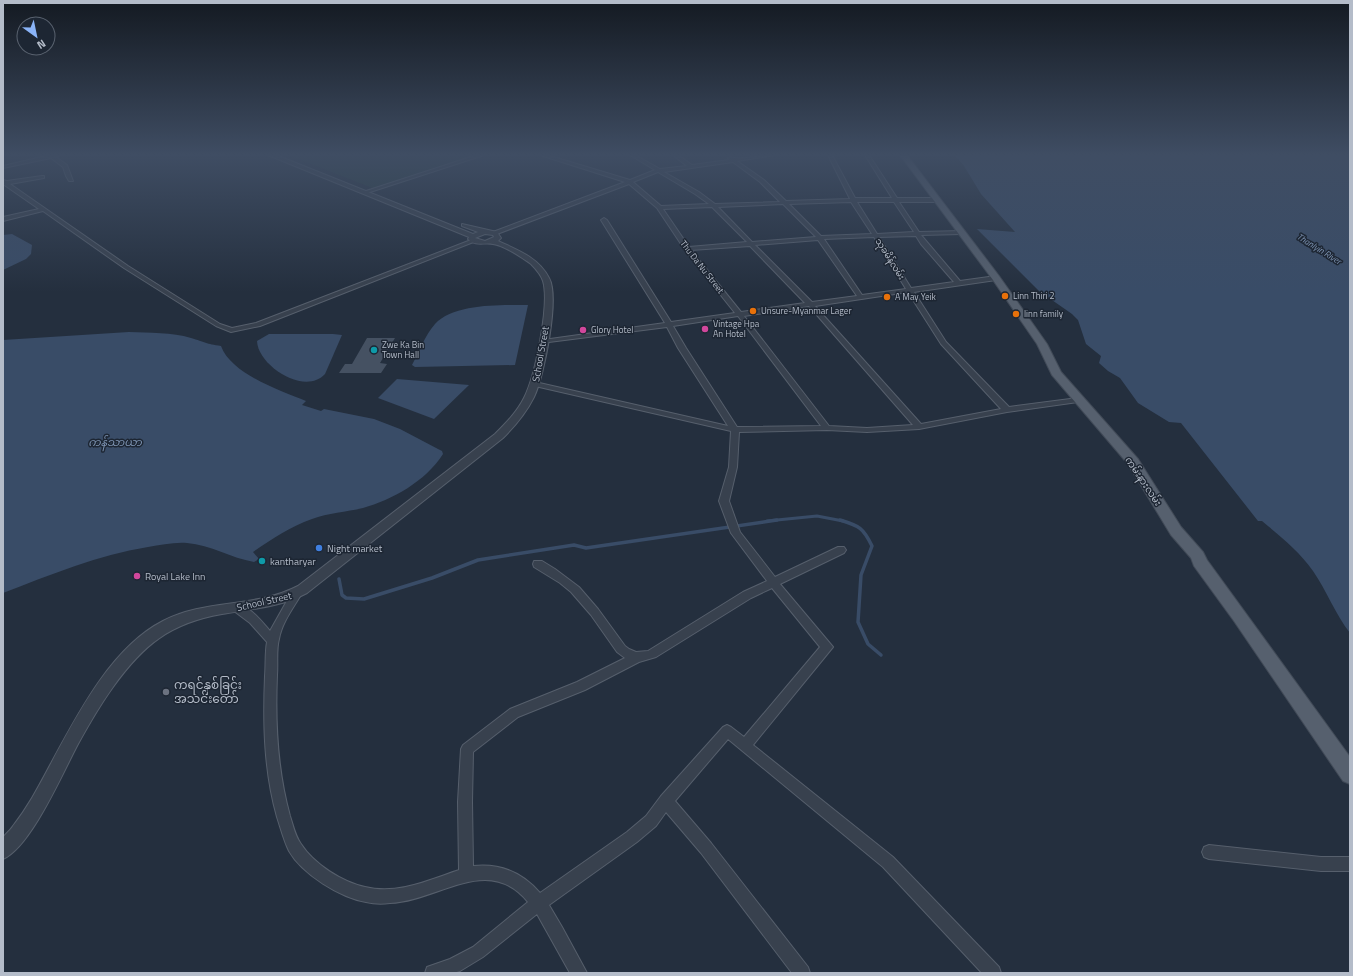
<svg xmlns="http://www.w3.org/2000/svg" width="1353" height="976" font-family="'Titillium Web','Noto Sans Myanmar',sans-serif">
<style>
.green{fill:#263c3f}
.water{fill:#394c67}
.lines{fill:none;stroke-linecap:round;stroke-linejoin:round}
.stream-far1{stroke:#394c67;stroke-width:3}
.stream{stroke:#394c67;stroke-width:3.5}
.building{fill:#455162}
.minor-casing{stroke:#565f6c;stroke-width:2}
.tertiary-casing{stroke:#565f6c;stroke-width:2}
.primary-casing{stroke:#414a57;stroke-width:2}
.minor{fill:#38414e;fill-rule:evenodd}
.tertiary{fill:#38414e;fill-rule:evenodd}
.primary{fill:#56606e;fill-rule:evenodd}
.food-dot{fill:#e8710a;stroke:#1d2633;stroke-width:1.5}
.hotel-dot{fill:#d1479c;stroke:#1d2633;stroke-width:1.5}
.culture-dot{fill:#0f9aa8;stroke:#1d2633;stroke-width:1.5}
.shop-dot{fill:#3f7fe0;stroke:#1d2633;stroke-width:1.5}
.worship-dot{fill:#6b7280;stroke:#1d2633;stroke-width:1.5}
.labels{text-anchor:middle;stroke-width:3;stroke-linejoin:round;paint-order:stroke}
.far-water-label{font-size:9px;font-style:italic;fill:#7c92b1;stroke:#1d2633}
.far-street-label{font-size:9px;fill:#b4bcc9;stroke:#1d2633}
.far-poi-label{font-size:9px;fill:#b4bcc9;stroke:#1d2633;text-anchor:start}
.street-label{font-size:10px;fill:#b4bcc9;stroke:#1d2633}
.poi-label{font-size:10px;fill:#b4bcc9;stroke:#1d2633;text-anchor:start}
.water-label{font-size:11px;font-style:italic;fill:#7c92b1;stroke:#1d2633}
.near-poi-label{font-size:12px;fill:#b4bcc9;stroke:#1d2633;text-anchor:start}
</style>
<rect width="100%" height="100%" fill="#242f3e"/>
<polygon class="green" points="288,155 482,155 375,189"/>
<g class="water">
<path d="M955,155H1350V633C1335,614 1327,591 1313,571C1299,551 1281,537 1262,521H1258L1181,423L1169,422L1138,403L1120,378L1108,371L1099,363L1101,356L1086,344L1078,320L1072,314L1039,291L977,229L1015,232L981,194L964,166Z"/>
<polygon points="12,234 32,245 31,254 26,259 3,270 3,235"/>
<path d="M528,305L515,365L415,367L412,365C419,352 425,335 435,324C454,303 502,305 528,305Z"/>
<path d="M129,332C149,333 172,332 191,338C205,342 206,344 221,346C231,374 281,391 306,401L302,405L321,411L324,409L374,419L400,429L438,449L442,451L443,454C426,481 392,500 363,508C346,512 328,513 312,519C290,527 272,539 253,552L259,559L254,562C231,558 211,545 187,543C174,542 161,545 148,547C98,555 50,575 3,593V340Z"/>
<path d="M269,334H333L342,335L325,374C305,396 258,366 257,341Z"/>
<polygon points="397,379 469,385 434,419 378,398"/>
</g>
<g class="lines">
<polyline class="stream-far1" points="767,521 817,516 843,521"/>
<g class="stream">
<path d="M840,520C859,526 863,527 872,546L861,575L858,622L868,644L881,655"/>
<polyline points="339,579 342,595 346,598 364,599 432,578 478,560 574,545 586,548 777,520"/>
</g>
</g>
<polygon class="building" points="367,338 395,338 380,363 387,364 381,373 339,373 345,364 352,364"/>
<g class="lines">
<defs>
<g id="minor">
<polygon points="50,155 59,155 56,157 67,165 73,181 69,181 66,176 63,167 51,158 3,168 3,166"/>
<polygon points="477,155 484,155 367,193 363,192"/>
<path d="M540,155H547L630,180L655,170L630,155H635L660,169L687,166L673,155H678L692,165L729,160L728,158L730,157C740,161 763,155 775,155L737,161L764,180L786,201L850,199L828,155H832L855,198H892L865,155H869L897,198H937L940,200L937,202H899L919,232L963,231V233L961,234L921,235L960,281L996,276L999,278L996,280L914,292L946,342L1009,407L1078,398L1082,400L1078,402L1007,412L919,429L867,432L827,430L739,432L737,467L729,501L740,532L775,577L838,547H844L846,550L844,553L780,584L833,647L753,745L893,857L999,967L1001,973H982L883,867L728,739L675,801L711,843L808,967L810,973H792L701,853L666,812L656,826L637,842L549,905L562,927L587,973H570L537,914L483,957L460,971L453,973H425L427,967L450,959L473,947L528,902C488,853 439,901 390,903C383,904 374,904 366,902C341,898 302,874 289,851C284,841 281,829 277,817C264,771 263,724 265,676C266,665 265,653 267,642L250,623L234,611L233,608L234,605C246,601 263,623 270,631L293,590L297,589L301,590L302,593C294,607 282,622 279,639C276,650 278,663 277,675C275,722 277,769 290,816C293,825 295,836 301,844C314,864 342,882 365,887C398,895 429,880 459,870L458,802L461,749L463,745L510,709L577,682L625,658L617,652L591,615L571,592L560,583L534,567L533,564L534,561H542L555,569L579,587L598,609L625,646L629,649L636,652L648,651L743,592L767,581L731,533L719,501L729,467L731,431L535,386L531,384L535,382L728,426L678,348L667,327L541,343V341L543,340L665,323L601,220L604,218L607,220L671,322L735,313L685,250L657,208L629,184L497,234H493V232L625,182ZM733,162L760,182L780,202L715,204L699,192L664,172ZM658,172L695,194L709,204L661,206L633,182ZM851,202L872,234L821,236L789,204ZM857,202H894L914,232L877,234ZM783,204L816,237L752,242L718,207ZM712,207L747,242L689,247L663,209ZM916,236L921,244L954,282L911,288L879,237ZM874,237L906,289L862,295L824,239ZM818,240L857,296L812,302L755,245ZM750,246L805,303L741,312L691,250ZM908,292L941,344L1001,409L921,424L815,306ZM809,306L913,425L867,428L829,426L744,316ZM738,316L821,426L737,427L686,348L673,326ZM772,588L820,647L744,737L731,727L727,725L723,727L661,796L646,816L627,832L540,893C523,873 500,863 473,866L472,802L473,752L518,717L585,690L639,662L656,657L751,598Z"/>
<polygon points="42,176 44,176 44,178 10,184 128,266 220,324 232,328 256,323 471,240 476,241 260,326 231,332 216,326 124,268 43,211 3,221 3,217 39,209 3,184 3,180 7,181"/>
<polygon points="1209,845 1321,857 1350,857 1350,871 1321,871 1209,859 1204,857 1202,852 1204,847"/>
</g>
<path id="tertiary" d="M268,155H276L473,234L478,232L462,226V224L497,232L501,238L498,241C518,250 539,258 549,278C560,297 544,377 534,397C526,413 515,426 503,438L307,593C281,607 251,609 222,614C170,623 143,645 113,687C100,705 89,724 78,744C63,772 31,847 3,859C3,853 1,842 3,838C5,834 11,830 13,826C20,817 26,808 32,798C65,741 102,652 163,621C205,599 256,608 298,586L495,434C506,423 517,412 524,398C535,377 550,304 543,281C541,275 536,269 531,264C523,258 503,245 493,244C484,242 476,247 468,239L469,237ZM485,234L493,235L494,237L485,241L475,238Z"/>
<polygon id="primary" points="900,155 907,155 999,276 1047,344 1061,372 1138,459 1181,527 1203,552 1207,560 1350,757 1350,784 1343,781 1234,621 1194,566 1191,558 1171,535 1128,464 1052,375 1037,344 993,280"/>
</defs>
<use href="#minor" class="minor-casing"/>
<use href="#tertiary" class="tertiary-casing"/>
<use href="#primary" class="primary-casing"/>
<use href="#minor" class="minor"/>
<use href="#tertiary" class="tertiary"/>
<use href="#primary" class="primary"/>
</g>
<linearGradient id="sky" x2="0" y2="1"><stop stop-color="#141a22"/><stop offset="0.53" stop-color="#3f4d63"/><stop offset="1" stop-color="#3f4d63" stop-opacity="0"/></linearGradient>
<rect width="1353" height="292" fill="url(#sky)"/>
<g class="food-dot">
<circle cx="1005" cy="296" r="4"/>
<circle cx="887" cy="297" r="4"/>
<circle cx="753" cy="311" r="4"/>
<circle cx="1016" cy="314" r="4"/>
</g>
<g class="hotel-dot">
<circle cx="705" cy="329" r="4"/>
<circle cx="583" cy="330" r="4"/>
<circle cx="137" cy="576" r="4"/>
</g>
<g class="culture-dot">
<circle cx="374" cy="350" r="4"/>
<circle cx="262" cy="561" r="4"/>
</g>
<circle class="shop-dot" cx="319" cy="548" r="4"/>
<circle class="worship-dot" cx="166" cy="692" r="4"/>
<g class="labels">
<g class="far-water-label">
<text transform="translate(1319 249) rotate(32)" y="3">Thanlyin River</text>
</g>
<g class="far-street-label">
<text transform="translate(890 259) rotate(58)" y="3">သုခမိန်လမ်း</text>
<text transform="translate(702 267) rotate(52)" y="3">Thu Da Nu Street</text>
</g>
<g class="far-poi-label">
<text x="1013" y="299">Linn Thiri 2</text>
<text x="895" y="300">A May Yeik</text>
<text x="761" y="314">Unsure-Myanmar Lager</text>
<text x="1024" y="317">linn family</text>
<text x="713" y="327">Vintage Hpa<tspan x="713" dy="10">An Hotel</tspan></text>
<text x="591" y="333">Glory Hotel</text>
<text x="382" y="348">Zwe Ka Bin<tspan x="382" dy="10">Town Hall</tspan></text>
</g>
<g class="street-label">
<text transform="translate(540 354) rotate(-80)" y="4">School Street</text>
<text transform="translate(1144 481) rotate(56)" y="4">ကမ်းနားလမ်း</text>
<text transform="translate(264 601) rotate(-13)" y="4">School Street</text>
</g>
<g class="poi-label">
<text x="327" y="552">Night market</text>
<text x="270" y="565">kantharyar</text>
<text x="145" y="580">Royal Lake Inn</text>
</g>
<g class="water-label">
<text x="115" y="446">ကန်သာယာ</text>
</g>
<g class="near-poi-label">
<text x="174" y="689">ကရင်နှစ်ခြင်း<tspan x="174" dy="14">အသင်းတော်</tspan></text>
</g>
</g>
<rect width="1353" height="976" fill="none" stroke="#b4bcc9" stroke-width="8"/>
<g transform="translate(36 36) rotate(147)"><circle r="19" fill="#1d2633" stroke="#59626f"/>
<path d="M0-3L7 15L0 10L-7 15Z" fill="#8ab4f8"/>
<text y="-6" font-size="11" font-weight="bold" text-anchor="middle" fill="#b4bcc9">N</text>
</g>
</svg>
